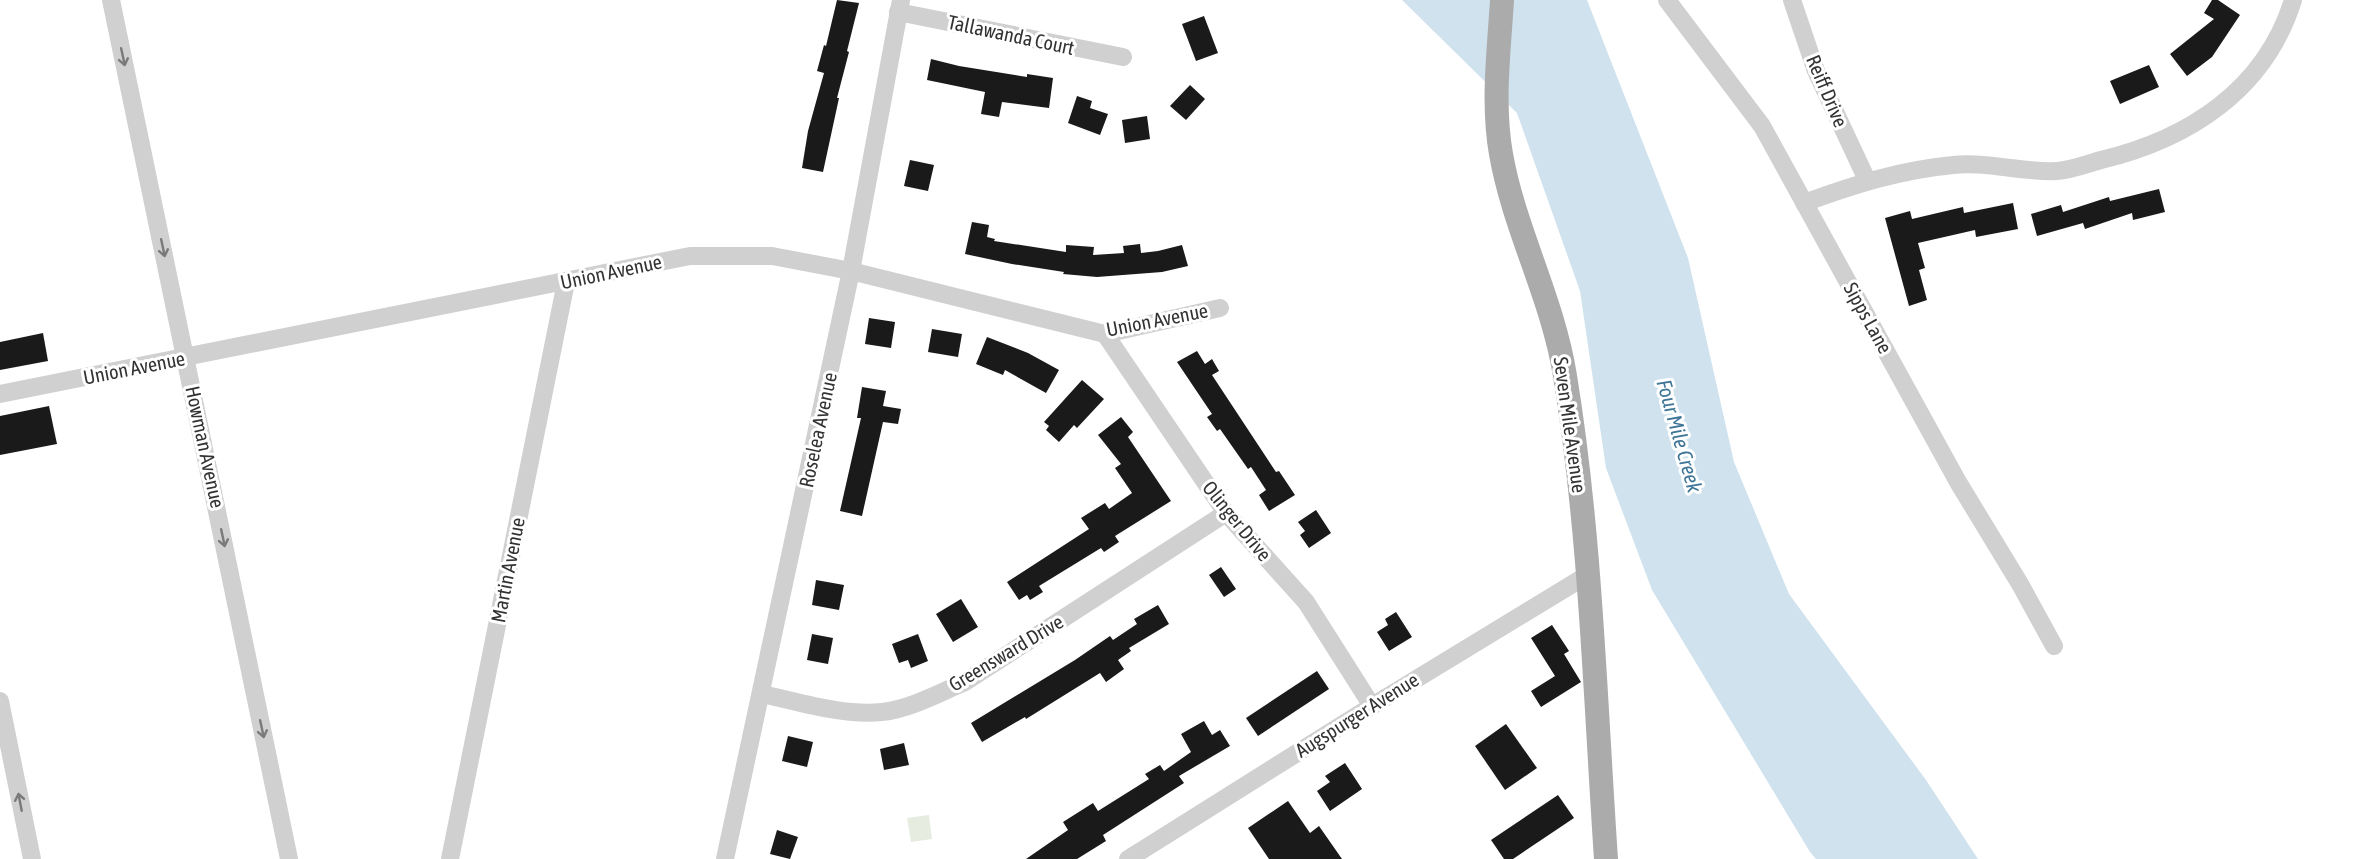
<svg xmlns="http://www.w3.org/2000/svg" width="2380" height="859" font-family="'Asap Condensed',sans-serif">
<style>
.green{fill:#e6ecdf}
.water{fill:#cfe2ee}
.building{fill:#1a1a1a}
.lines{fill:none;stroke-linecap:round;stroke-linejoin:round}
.minor{stroke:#d0d0d0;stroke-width:18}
.major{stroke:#ababab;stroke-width:24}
.oneway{stroke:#7a7a7a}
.labels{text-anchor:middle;stroke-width:6;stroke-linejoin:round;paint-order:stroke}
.street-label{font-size:20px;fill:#333;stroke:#fff}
.water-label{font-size:21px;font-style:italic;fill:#3f7597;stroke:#fff}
</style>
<rect width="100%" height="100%" fill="#fff"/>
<polygon class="green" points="929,815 932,839 911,842 907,818"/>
<polygon class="water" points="1402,0 1587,0 1688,258 1734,462 1789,594 1926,780 1978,859 1816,859 1810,852 1652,590 1606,468 1580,291 1517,113"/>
<g class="building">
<polygon points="837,0 859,3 847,51 849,52 837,98 839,98 823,172 802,168 808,131 824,73 817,71 824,45 826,46"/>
<polygon points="2212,0 2218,0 2240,15 2212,57 2187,76 2170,54 2214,19 2204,13"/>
<polygon points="1204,16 1218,53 1196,61 1182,24"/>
<polygon points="931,59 959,66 1027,77 1027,74 1053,78 1049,108 1002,102 999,117 981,114 985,92 927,80"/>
<polygon points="2149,65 2159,87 2120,104 2110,81"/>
<polygon points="1190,85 1205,99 1186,120 1170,106"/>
<polygon points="1077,96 1092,101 1090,108 1108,114 1100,135 1068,123"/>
<polygon points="1147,116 1150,139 1125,143 1122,120"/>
<polygon points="910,160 934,165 928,191 904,186"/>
<polygon points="2159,189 2165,212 2133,220 2132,213 2085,229 2083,223 2037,236 2031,214 2061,205 2063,212 2109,197 2110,201"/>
<polygon points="2013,203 2018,229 1976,237 1975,230 1918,243 1925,268 1919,270 1927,300 1909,306 1885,218 1910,211 1912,219 1963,207 1964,213"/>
<polygon points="972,222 989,225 987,237 995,239 994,241 1066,252 1066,245 1094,247 1093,255 1124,253 1123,246 1140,244 1141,253 1158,251 1182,245 1188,266 1162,272 1097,277 1063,274 1064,272 1012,264 965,254"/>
<polygon points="869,318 895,322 891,348 865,344"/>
<polygon points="932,329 962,334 958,357 928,352"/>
<polygon points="43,333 48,361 0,370 0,342"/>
<polygon points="987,337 1028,353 1059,370 1046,393 1005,370 1003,375 976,364"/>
<polygon points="1197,351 1205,364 1212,359 1219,371 1212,375 1276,472 1279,471 1295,495 1269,511 1259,495 1266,490 1251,467 1248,469 1220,429 1217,431 1207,417 1212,414 1177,362"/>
<polygon points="1082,380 1104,399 1077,428 1074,425 1059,442 1046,430 1049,426 1044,422"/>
<polygon points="862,387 886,391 883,406 901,409 898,424 883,422 862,516 840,511 861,418 857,418"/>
<polygon points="49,406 57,444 0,455 0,416"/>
<polygon points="1121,417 1133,432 1128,437 1171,501 1115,536 1119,542 1104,552 1101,548 1039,586 1043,592 1030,600 1027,595 1019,600 1007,582 1089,529 1081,518 1105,503 1109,509 1132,493 1115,468 1121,464 1098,435"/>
<polygon points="1316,510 1331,533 1309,548 1300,535 1305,531 1298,522"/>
<polygon points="1221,567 1236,589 1224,597 1209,575"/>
<polygon points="816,580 844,585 839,610 812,605"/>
<polygon points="961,599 978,627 953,642 936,614"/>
<polygon points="1158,605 1169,624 1129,648 1131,651 1118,660 1124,669 1106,682 1100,673 1026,719 1025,717 982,742 971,723 1075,660 1110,636 1113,640 1137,624 1134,619"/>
<polygon points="1396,612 1412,637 1389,651 1377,632 1388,625 1385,619"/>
<polygon points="1552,625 1569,651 1564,654 1581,682 1541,707 1531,691 1555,676 1531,638"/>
<polygon points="812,634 833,638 828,664 807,660"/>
<polygon points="918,634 928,661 911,668 908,660 899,663 892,644"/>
<polygon points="1317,671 1329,689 1258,736 1246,718"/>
<polygon points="1204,721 1212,735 1220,730 1230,746 1179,776 1184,783 1103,835 1106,841 1077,859 1026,859 1068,830 1063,822 1093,803 1098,811 1149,779 1145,774 1160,765 1164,771 1191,752 1181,734"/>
<polygon points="1506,724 1537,768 1505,790 1475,746"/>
<polygon points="788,736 813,742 807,767 782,761"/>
<polygon points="904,743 909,765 884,770 880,749"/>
<polygon points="1345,763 1362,789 1330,811 1317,791 1330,782 1325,776"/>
<polygon points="1558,795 1574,818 1513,859 1504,859 1491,840"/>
<polygon points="1288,801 1310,833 1319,826 1342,859 1269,859 1248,828"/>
<polygon points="777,830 798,837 790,859 770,854"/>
</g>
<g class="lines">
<g class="minor">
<polyline points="111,0 289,859"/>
<polyline points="1667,0 1762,126 1958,482 2020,584 2054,646"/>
<polyline points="1792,0 1816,71 1867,180"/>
<polyline points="898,12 1123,57"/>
<path d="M1804,203C1853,185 1900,170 1953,165C1987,161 2022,173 2057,171C2071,170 2087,164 2101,160C2189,139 2265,90 2293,0"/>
<polyline points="1105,334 1226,513 1306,602 1372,706"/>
<polyline points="0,394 690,256 772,256 851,271 1105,334 1220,308"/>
<path d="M762,694C800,702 842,716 882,712C910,709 939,693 965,682L1226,513"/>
<polyline points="0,701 32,859"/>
<polyline points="450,859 566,282"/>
<polyline points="725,859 851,271 901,0"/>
<polyline points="1128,859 1372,706 1589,574"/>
</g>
<path class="major" d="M1502,0C1499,51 1492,103 1501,154C1514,229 1553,299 1565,376C1591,535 1595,698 1606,859"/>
</g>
<defs><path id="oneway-shaft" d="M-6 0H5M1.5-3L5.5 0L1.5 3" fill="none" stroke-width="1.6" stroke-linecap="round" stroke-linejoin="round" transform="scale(1.5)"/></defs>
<g class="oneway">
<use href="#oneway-shaft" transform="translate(123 57) rotate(78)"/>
<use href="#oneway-shaft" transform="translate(163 248) rotate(78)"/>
<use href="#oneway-shaft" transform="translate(223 538) rotate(78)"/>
<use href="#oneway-shaft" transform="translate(262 729) rotate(78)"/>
<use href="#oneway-shaft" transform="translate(20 802) rotate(-101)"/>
</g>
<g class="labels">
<g class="street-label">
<text transform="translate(1011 35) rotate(12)" y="7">Tallawanda Court</text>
<text transform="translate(1827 91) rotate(67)" y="7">Reiff Drive</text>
<text transform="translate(611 272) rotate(-12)" y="7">Union Avenue</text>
<text transform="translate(1868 318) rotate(61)" y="7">Sipps Lane</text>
<text transform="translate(1157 320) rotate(-11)" y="7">Union Avenue</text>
<text transform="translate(134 368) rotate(-11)" y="7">Union Avenue</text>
<text transform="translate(1570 425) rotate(82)" y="7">Seven Mile Avenue</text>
<text transform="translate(818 430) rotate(-78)" y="7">Roselea Avenue</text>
<text transform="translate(205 447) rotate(78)" y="7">Howman Avenue</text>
<text transform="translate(1237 521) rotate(51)" y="7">Olinger Drive</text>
<text transform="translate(508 570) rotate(-79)" y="7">Martin Avenue</text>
<text transform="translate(1006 653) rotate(-31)" y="7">Greensward Drive</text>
<text transform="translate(1357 715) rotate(-32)" y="7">Augspurger Avenue</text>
</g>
<g class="water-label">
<text transform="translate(1679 436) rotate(74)" y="7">Four Mile Creek</text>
</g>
</g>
</svg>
